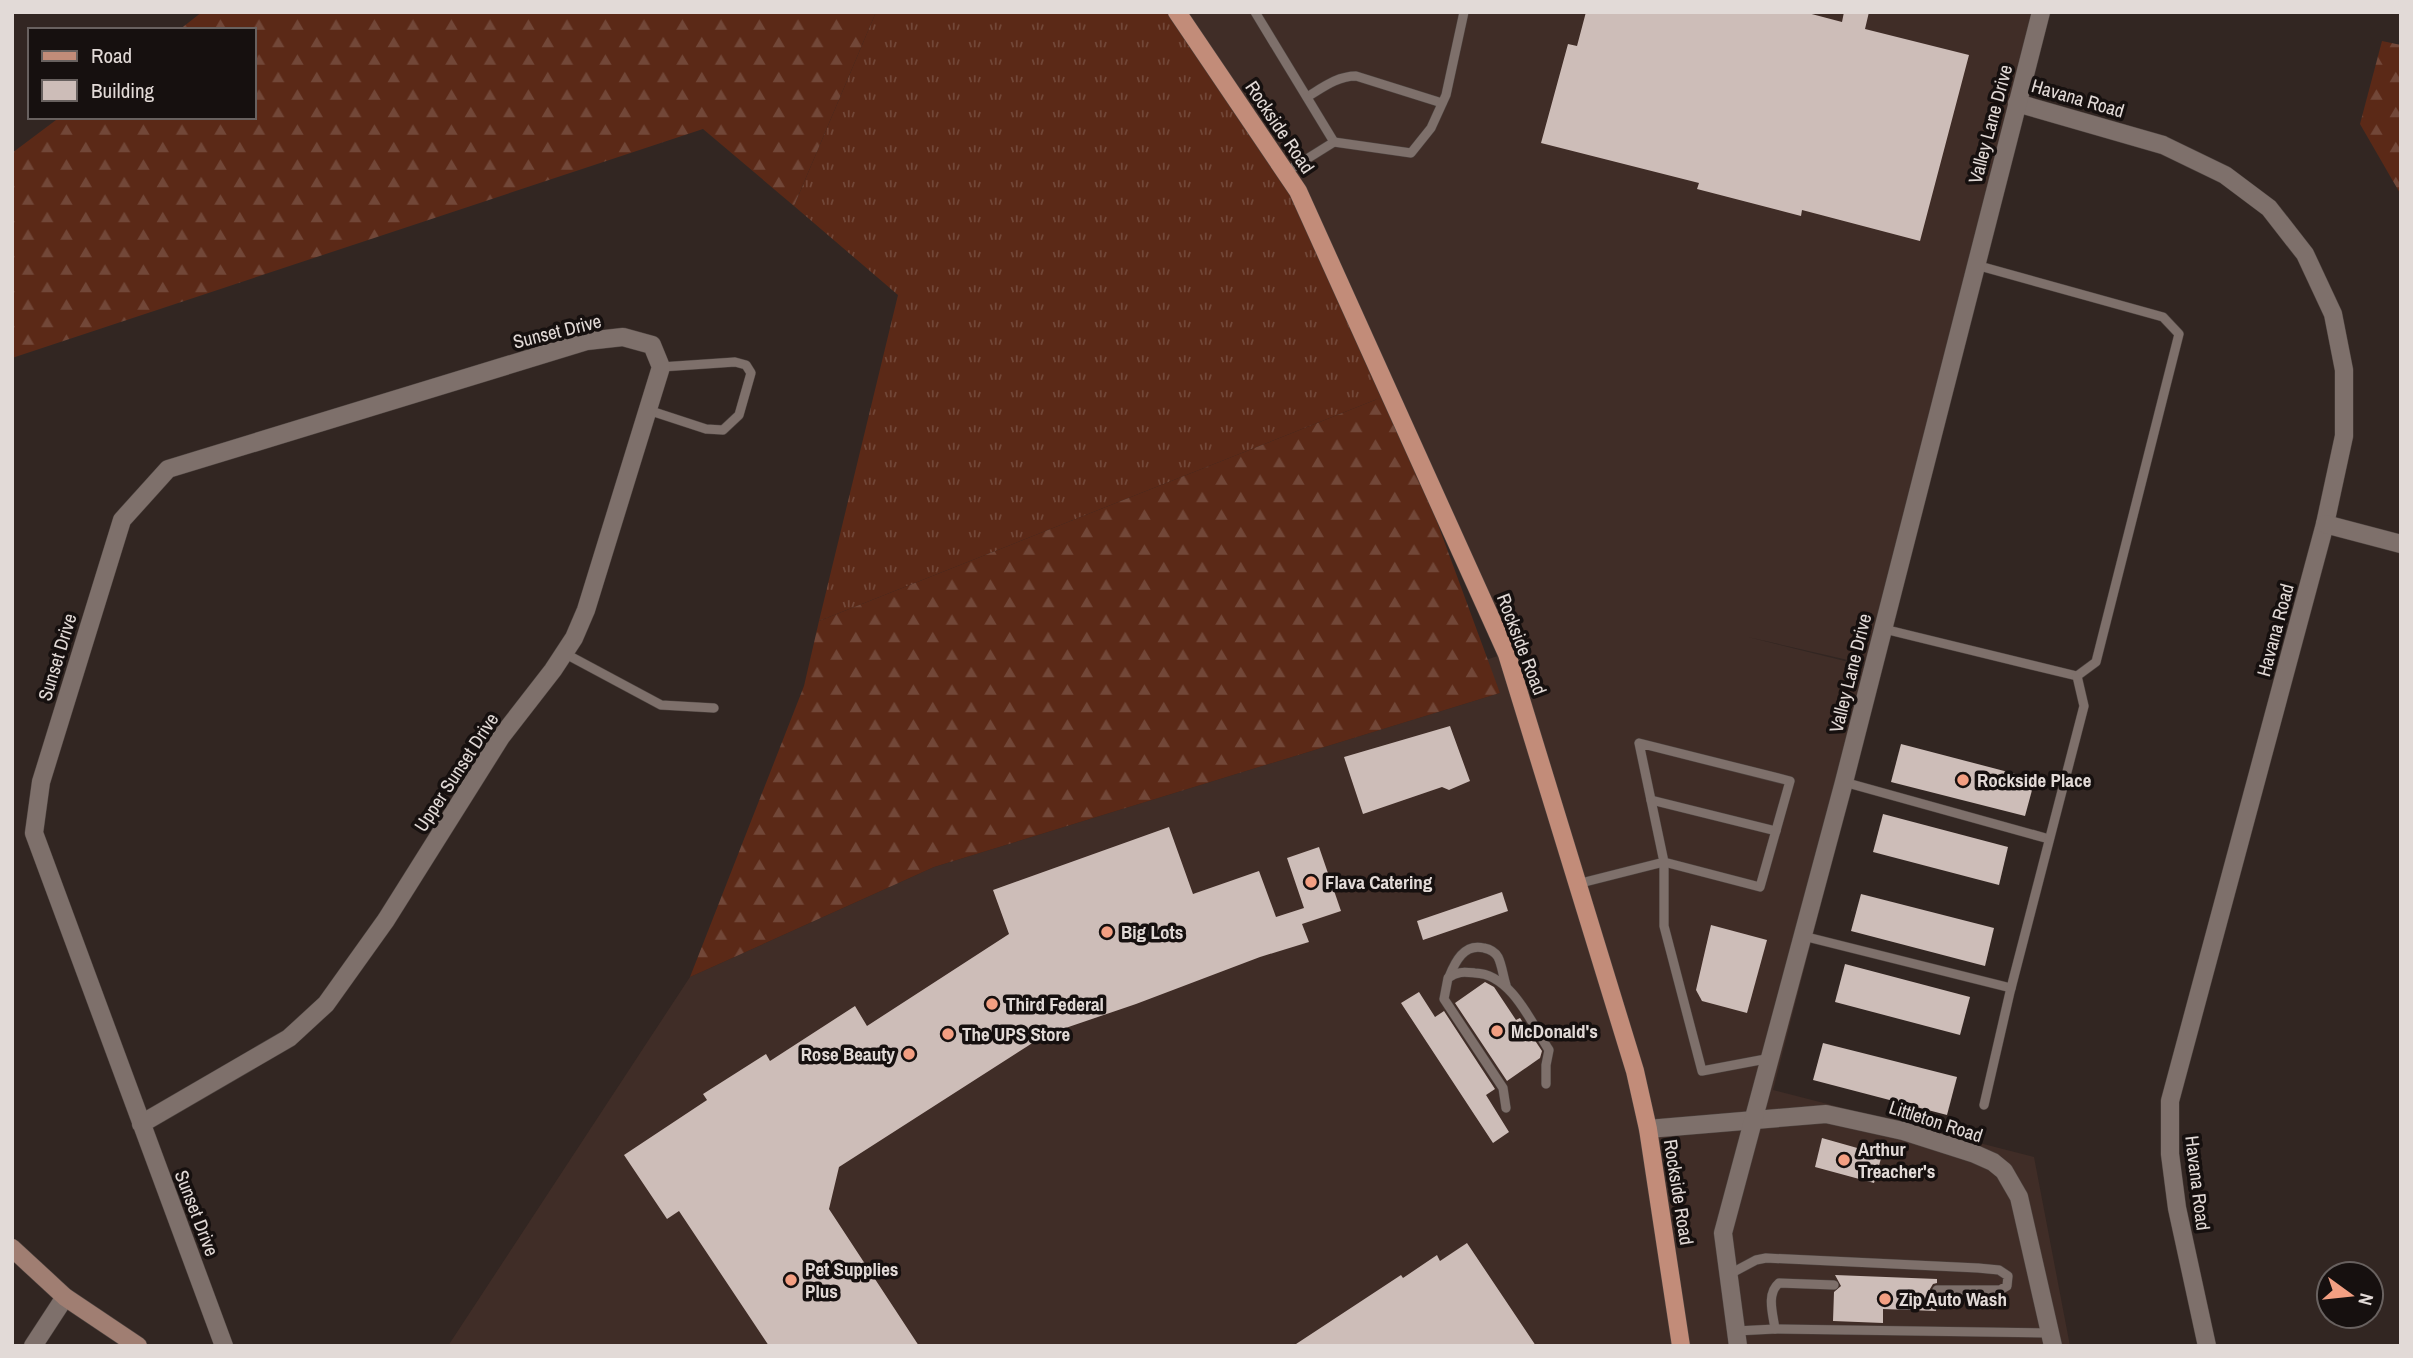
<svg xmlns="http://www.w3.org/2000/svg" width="2413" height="1358" font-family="'Archivo Narrow',sans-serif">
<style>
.built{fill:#402d27}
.grass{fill:url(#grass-tufts)}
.forest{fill:url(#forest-firs)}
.building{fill:#cdbdb8}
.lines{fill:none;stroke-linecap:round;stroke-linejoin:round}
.lane-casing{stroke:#4e4440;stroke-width:10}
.street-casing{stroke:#4e4440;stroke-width:19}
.secondary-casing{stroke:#4e4440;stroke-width:19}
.primary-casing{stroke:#4e4440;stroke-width:19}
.lane{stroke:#7e706b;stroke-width:9}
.street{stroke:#7e706b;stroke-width:18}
.secondary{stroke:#a07e72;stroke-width:18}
.primary{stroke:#c28c79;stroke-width:18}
.poi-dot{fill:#f39f82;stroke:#16100f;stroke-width:2.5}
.labels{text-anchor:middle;stroke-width:7;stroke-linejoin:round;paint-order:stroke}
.street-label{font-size:19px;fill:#e2dad7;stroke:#16100f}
.poi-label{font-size:19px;font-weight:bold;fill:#e2dad7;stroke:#16100f;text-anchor:start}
</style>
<defs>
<pattern id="grass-tufts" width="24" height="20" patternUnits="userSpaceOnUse" patternTransform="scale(1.75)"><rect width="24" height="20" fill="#5b2917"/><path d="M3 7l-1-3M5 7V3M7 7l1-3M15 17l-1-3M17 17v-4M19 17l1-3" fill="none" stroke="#724738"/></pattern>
<pattern id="forest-firs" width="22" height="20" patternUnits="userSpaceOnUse" patternTransform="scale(1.75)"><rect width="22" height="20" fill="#5b2917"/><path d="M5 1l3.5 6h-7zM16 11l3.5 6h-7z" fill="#724738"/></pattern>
</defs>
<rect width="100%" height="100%" fill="#322622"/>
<polygon class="built" points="1177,12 2041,12 1874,666 1748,637 1881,670 1773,1090 2034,1157 2070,1346 448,1346 690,977 934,867 1500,693 1486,660 1506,653"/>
<polygon class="grass" points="876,12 1177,12 1298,191 1390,394 819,621 898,295 794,206"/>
<g class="forest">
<polygon points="202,12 876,12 794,206 703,129 12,358 12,153 60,117 254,117 254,30 179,30"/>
<polygon points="2382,41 2401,45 2401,195 2360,124"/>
<polygon points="1390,394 1500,693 934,867 690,977 804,686 819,621"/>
</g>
<g class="building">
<polygon points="1586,12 1804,12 1842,22 1844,12 1869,12 1865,29 1969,55 1920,241 1802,210 1801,216 1697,189 1699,183 1541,143 1568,44 1577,46"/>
<polygon points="1450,726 1470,781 1449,790 1442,787 1363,814 1344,757"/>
<polygon points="1901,744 2035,779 2025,816 1891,782"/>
<polygon points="1883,814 2008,847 1999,885 1873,852"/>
<polygon points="1169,827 1193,894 1259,871 1276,917 1304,908 1287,858 1319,847 1341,911 1302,924 1309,942 1260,957 1136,1004 1045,1035 839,1167 829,1209 919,1346 769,1346 679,1211 667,1219 624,1155 707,1100 703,1094 766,1054 770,1061 855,1006 867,1026 1009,934 993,890"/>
<polygon points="1502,892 1508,911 1423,940 1417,921"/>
<polygon points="1861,894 1994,928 1985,966 1851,931"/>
<polygon points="1711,925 1767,940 1747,1013 1702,1001 1696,990"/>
<polygon points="1845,964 1970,997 1960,1035 1835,1002"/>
<polygon points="1485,982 1494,987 1516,1020 1520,1018 1542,1051 1540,1058 1507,1081 1455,1003"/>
<polygon points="1419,992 1435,1017 1444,1011 1495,1089 1486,1095 1509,1132 1493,1143 1401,1003"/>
<polygon points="1823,1043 1957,1077 1947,1115 1813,1080"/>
<polygon points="1822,1138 1882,1155 1874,1183 1815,1167"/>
<polygon points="1467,1243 1536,1346 1293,1346 1401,1275 1403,1278 1437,1255 1440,1261"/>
<polygon points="1835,1275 1937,1279 1937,1283 1933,1284 1930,1289 1931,1294 1937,1297 1936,1311 1883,1309 1883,1323 1833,1321 1834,1292 1841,1286"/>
</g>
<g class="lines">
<defs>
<g id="lane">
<polyline points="1255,12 1334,142 1286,172"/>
<path d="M1307,97C1322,88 1337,76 1356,76L1442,103"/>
<polyline points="1334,142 1411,153 1431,128 1446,95 1464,12"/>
<polyline points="648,410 706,429 723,430 739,415 751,373 746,365 735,362 661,367"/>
<polyline points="1884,629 2077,676 2096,662 2179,334 2163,317 1976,265"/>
<polyline points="564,653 661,705 714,708"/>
<polyline points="1844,782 2049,839"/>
<polyline points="1651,800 1776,831"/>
<polyline points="1577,884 1664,862 1760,887 1790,781 1639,743 1664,862 1664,926 1702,1071 1771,1058"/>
<polyline points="1803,936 2011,988"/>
<path d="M1449,977C1455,962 1464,943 1484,948C1489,949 1495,952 1498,957C1502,965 1503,976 1506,985"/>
<polyline points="1984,1105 2010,992 2084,706 2077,676"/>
<path d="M1506,1108L1503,1088L1444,999L1448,978C1458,971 1464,972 1475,973C1511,974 1531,1022 1549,1050L1546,1065V1084"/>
<polyline points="1728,1275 1756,1260 1766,1258 1978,1268 1999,1270 2008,1276 2007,1286 2000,1290 1937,1290"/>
<path d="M1775,1329C1773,1314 1766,1294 1779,1283L1834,1285"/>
<polyline points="1736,1331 1775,1329 2050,1333"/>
</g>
<g id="street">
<polyline points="2017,103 2163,145 2225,175 2269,208 2305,254 2333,314 2344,370 2344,436 2325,524 2170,1101 2170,1154 2177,1208 2207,1346"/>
<polyline points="2325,524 2401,544"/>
<polyline points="141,1124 289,1038 326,1004 386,920 501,737 553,670 574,638 586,610 661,367 652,345 623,337 587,341 168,469 122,520 41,782 34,833 224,1346"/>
<polyline points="1648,1129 1826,1114 1903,1131 1975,1154 1993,1162 2004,1171 2019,1197 2053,1346"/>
<polyline points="33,1346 65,1297"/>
<polyline points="1738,1346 1723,1233 1844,782 2041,12"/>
</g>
<polyline id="secondary" points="12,1248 65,1297 138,1346"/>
<polyline id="primary" points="1177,12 1298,191 1507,654 1635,1071 1648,1129 1681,1346"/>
</defs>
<use href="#lane" class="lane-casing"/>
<use href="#street" class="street-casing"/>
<use href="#secondary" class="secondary-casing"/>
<use href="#primary" class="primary-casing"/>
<use href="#lane" class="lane"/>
<use href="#street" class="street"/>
<use href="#secondary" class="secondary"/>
<use href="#primary" class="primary"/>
</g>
<g class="poi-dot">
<circle cx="1963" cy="780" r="7"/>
<circle cx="1311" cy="882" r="7"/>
<circle cx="1107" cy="932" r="7"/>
<circle cx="992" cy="1004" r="7"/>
<circle cx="1497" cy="1031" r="7"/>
<circle cx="948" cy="1034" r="7"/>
<circle cx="909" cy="1054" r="7"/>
<circle cx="1844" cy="1160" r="7"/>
<circle cx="791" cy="1280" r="7"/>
<circle cx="1885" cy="1299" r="7"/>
</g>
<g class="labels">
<g class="street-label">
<text transform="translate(2078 98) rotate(16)" y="7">Havana Road</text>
<text transform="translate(1990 124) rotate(-75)" y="7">Valley Lane Drive</text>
<text transform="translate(1280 127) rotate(56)" y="7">Rockside Road</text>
<text transform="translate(557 331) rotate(-14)" y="7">Sunset Drive</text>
<text transform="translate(2275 630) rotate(-75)" y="7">Havana Road</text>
<text transform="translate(1522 644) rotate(69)" y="7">Rockside Road</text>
<text transform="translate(57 657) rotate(-73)" y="7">Sunset Drive</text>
<text transform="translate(1850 673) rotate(-76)" y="7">Valley Lane Drive</text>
<text transform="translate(456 772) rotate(-57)" y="7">Upper Sunset Drive</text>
<text transform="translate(1936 1121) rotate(18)" y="7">Littleton Road</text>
<text transform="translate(2198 1183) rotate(83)" y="7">Havana Road</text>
<text transform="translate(1679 1192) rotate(81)" y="7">Rockside Road</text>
<text transform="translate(197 1213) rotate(69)" y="7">Sunset Drive</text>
</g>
<g class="poi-label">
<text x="1977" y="787">Rockside Place</text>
<text x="1325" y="889">Flava Catering</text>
<text x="1121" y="939">Big Lots</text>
<text x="1006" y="1011">Third Federal</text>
<text x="1511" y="1038">McDonald's</text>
<text x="962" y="1041">The UPS Store</text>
<text x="895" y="1061" text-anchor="end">Rose Beauty</text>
<text x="1858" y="1156">Arthur<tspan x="1858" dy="22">Treacher's</tspan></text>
<text x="805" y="1276">Pet Supplies<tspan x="805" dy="22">Plus</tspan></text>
<text x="1899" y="1306">Zip Auto Wash</text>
</g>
</g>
<rect width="2413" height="1358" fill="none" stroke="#e2dad7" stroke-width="28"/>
<rect x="28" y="28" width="228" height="91" fill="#16100f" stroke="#68615f" stroke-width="2"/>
<rect x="42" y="51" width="35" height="10" fill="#c28c79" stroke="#68615f" stroke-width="2"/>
<text x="91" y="63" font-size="21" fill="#e2dad7">Road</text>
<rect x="42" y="80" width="35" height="21" fill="#cdbdb8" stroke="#68615f" stroke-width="2"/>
<text x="91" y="98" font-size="21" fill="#e2dad7">Building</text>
<g transform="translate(2350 1295) rotate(105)"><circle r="33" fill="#16100f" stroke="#68615f" stroke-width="2"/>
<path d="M0-5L12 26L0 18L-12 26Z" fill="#f39f82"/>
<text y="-10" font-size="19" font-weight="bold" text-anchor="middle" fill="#e2dad7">N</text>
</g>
</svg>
